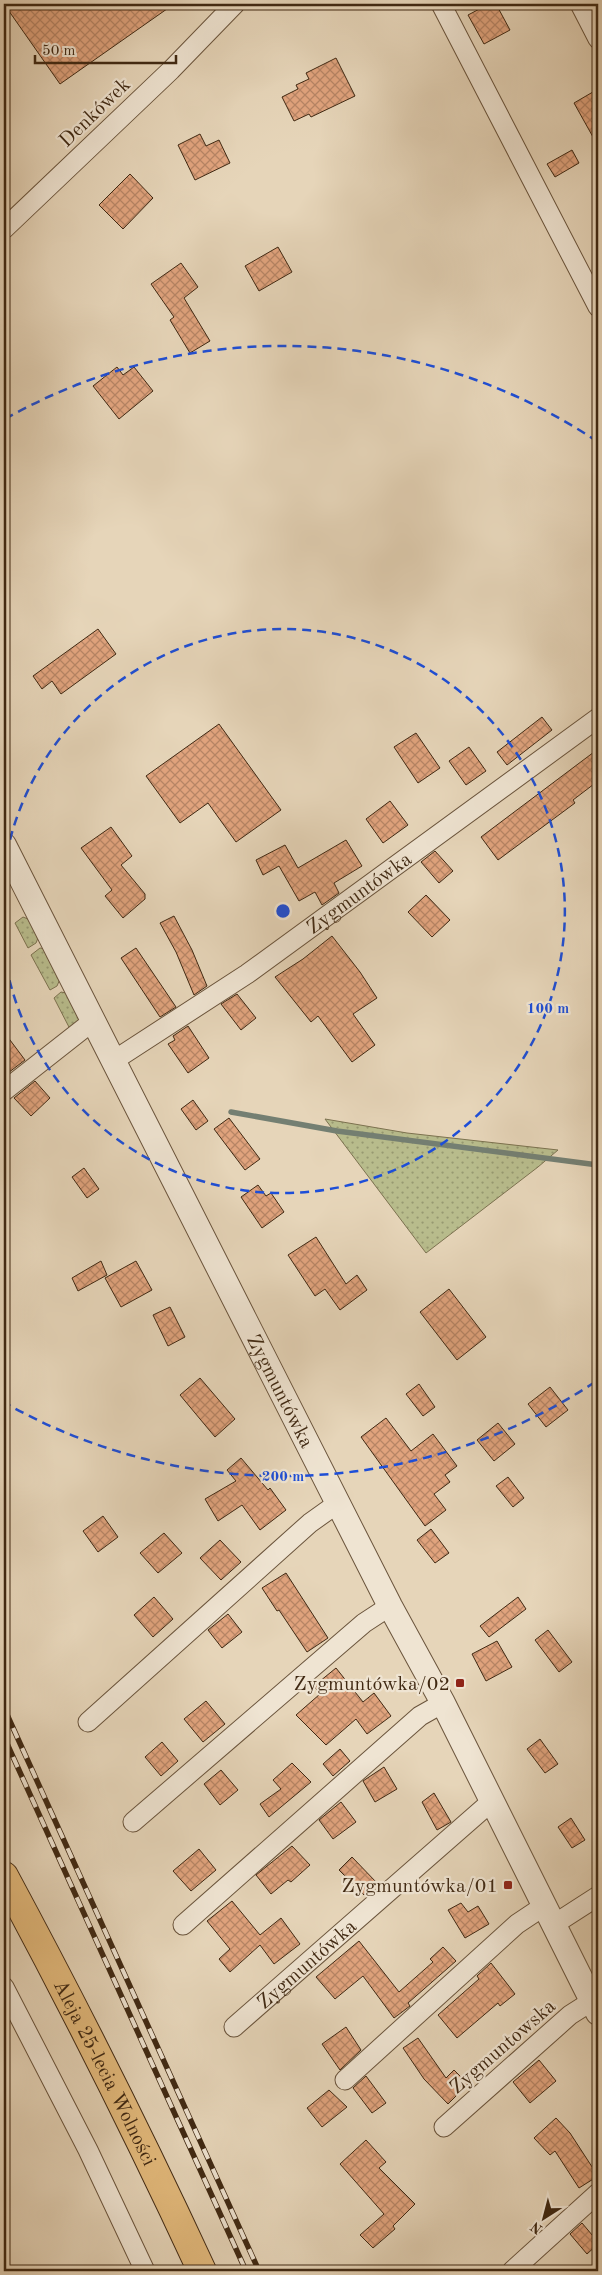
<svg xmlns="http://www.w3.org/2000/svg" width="602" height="2275" font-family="'Old Standard TT',serif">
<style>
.grass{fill:url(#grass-dots);stroke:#7c7250}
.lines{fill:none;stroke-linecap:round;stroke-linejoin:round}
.stream{stroke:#747f72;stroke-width:5.5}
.building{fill:url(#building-cross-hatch);stroke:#402913}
.minor-casing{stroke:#6a543c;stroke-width:21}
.tertiary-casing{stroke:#6a543c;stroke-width:26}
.primary-casing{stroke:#402913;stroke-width:30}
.minor{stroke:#efe4d2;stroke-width:19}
.tertiary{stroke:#efe4d2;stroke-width:24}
.primary{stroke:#e3ba7c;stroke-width:28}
.rail-casing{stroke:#402913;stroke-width:5.5}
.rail{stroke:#efe4d2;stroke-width:4;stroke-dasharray:11;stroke-linecap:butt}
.ring{fill:none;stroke:#1d4ed8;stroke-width:2.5;stroke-dasharray:9 6}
.poi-dot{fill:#8f2418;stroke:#efe4d2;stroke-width:2}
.labels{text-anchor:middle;stroke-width:4.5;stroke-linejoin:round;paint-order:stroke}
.street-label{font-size:20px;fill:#402913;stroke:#efe4d2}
.poi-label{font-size:20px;fill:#402913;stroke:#efe4d2;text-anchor:end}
.centre{fill:#1d4ed8;stroke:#efe4d2;stroke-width:2.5}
.ring-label{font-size:15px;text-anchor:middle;font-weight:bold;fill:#1d4ed8;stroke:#efe4d2;stroke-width:4.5;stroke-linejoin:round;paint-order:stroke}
</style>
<defs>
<pattern id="grass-dots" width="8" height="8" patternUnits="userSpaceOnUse" patternTransform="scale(1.25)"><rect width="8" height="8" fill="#b8bc8c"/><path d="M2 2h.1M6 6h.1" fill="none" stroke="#979971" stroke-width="1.8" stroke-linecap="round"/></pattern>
<pattern id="building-cross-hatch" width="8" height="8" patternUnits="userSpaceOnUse" patternTransform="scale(1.25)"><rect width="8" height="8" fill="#e0a37d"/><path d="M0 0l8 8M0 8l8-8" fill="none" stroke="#b78565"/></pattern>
</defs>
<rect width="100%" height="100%" fill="#e6d5b9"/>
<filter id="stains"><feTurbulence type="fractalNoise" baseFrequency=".004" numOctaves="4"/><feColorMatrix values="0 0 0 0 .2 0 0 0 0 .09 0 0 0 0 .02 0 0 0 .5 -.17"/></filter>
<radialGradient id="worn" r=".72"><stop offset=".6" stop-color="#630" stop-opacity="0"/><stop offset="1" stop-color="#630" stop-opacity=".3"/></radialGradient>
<g class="grass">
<polygon points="23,917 28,919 38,938 36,943 28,948 15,923"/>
<polygon points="40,948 45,949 60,979 57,986 50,990 31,955"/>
<polygon points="61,992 66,993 80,1021 70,1029 54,998"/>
<polygon points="325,1119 407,1133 558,1150 538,1167 426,1253"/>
</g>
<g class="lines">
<polyline class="stream" points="231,1112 337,1131 598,1165"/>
</g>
<g class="building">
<polygon points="4,4 174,4 60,84"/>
<polygon points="489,4 496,4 510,30 484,44 468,15"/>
<polygon points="336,58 355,96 311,117 309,114 294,121 282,97 298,89 296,85 309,79 306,73"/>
<polygon points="598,89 598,146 574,103"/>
<polygon points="200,134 206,146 219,140 230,163 195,180 178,145"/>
<polygon points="572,150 579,163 555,177 547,164"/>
<polygon points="130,174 153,198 123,229 99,205"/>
<polygon points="278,247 292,272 259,291 245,266"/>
<polygon points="181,263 198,287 184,298 210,341 190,353 170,320 174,317 151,284"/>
<polygon points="117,367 123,375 134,367 153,391 119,419 93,386"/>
<polygon points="98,629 116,654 61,694 52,681 42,689 33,676"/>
<polygon points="542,717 552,730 507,765 497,752"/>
<polygon points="219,724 281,810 236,842 208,803 180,823 146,776"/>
<polygon points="416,733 440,768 418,783 394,747"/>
<polygon points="469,747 486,771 466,785 449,761"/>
<polygon points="598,749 598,781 573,800 575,803 498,860 481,837"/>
<polygon points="390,801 408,825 383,843 366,819"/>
<polygon points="111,827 132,856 121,865 145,894 145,899 123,918 105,896 112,890 81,848"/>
<polygon points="346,840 362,866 334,883 339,893 322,905 315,892 299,901 279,866 263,875 256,860 285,845 298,868"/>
<polygon points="435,851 453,871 439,883 421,862"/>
<polygon points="426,895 450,920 432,937 408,912"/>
<polygon points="174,916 192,950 207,986 194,995 176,952 160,923"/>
<polygon points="332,936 360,972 377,998 353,1014 375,1045 352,1062 318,1016 311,1022 275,977 303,959"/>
<polygon points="136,948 176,1007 160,1017 121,958"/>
<polygon points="237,994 256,1018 241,1030 221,1004"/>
<polygon points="188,1026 209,1058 188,1073 168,1044 175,1040 173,1036"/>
<polygon points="4,1032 25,1060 4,1076"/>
<polygon points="35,1081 50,1098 31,1116 14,1098"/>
<polygon points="193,1100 208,1121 196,1130 181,1109"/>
<polygon points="229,1118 260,1159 245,1170 214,1129"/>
<polygon points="84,1168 99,1189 87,1198 72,1177"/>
<polygon points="258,1185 266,1196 271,1193 284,1212 262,1228 241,1197"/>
<polygon points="316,1237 346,1284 357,1275 367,1290 340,1310 325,1289 315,1296 288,1255"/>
<polygon points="101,1261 107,1275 78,1291 72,1278"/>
<polygon points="136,1261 152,1290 121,1307 105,1278"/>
<polygon points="449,1289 486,1337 457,1360 420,1312"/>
<polygon points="170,1307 185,1337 168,1346 153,1315"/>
<polygon points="200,1378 235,1419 215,1437 180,1395"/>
<polygon points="419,1384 435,1407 423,1416 406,1394"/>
<polygon points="550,1387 568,1410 546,1427 528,1404"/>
<polygon points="386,1418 411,1451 433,1434 457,1466 445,1475 450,1482 434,1494 446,1510 425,1526 361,1437"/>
<polygon points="498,1423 515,1444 494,1461 477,1440"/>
<polygon points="241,1458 268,1490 270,1488 286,1510 260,1530 242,1505 218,1521 205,1499 236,1481 227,1470"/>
<polygon points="508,1477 524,1498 513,1507 496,1486"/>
<polygon points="103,1516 118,1537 98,1552 83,1531"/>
<polygon points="431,1529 449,1553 435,1563 417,1540"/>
<polygon points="164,1533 182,1553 158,1573 140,1553"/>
<polygon points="220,1540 241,1562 221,1580 200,1558"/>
<polygon points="286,1573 328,1638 307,1652 279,1610 277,1611 262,1588"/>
<polygon points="154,1597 173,1619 153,1637 134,1615"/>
<polygon points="518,1597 526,1609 489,1637 480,1626"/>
<polygon points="228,1614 242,1632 222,1648 208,1630"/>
<polygon points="548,1630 572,1662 559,1672 535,1640"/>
<polygon points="497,1641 512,1667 486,1681 472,1654"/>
<polygon points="336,1668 363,1702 374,1693 391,1716 367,1734 356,1719 326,1745 296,1715 320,1694 314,1686"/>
<polygon points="206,1701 225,1724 203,1742 184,1719"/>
<polygon points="540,1739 558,1764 545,1773 527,1749"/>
<polygon points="162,1742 178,1761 161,1776 145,1757"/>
<polygon points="340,1749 350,1761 333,1776 323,1764"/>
<polygon points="292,1763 311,1782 269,1817 260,1804 281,1789 273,1780"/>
<polygon points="384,1767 397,1789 375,1802 363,1781"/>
<polygon points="221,1770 238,1790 220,1805 204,1784"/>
<polygon points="434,1793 451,1822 437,1830 422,1802"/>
<polygon points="341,1802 356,1822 333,1839 319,1820"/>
<polygon points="571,1818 585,1840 572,1848 558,1827"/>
<polygon points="292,1846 310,1865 291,1882 288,1880 271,1894 256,1875"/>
<polygon points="199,1849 216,1870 191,1891 173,1871"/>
<polygon points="352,1857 377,1883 364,1895 339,1870"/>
<polygon points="232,1901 260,1935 281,1918 300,1944 274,1964 260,1945 230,1972 219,1959 230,1949 207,1921"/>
<polygon points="461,1903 468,1912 478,1906 489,1924 465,1938 448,1910"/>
<polygon points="359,1941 399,1992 433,1962 430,1959 443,1947 456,1961 408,2003 410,2006 394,2018 363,1976 335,1999 316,1977"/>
<polygon points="491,1963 515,1994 500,2006 498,2003 457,2038 438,2015 479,1979 477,1976"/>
<polygon points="346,2027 361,2050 340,2070 322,2044"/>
<polygon points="418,2038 446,2078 454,2070 468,2084 448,2104 424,2079 403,2048"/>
<polygon points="539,2060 556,2081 530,2103 513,2082"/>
<polygon points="366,2076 386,2103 372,2113 353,2088"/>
<polygon points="329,2090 347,2107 322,2127 307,2108"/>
<polygon points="556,2118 570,2133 598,2176 579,2188 555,2151 550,2155 534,2138"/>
<polygon points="366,2140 386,2162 379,2168 415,2204 393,2226 395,2229 373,2248 360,2235 384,2214 340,2164"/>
<polygon points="582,2223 598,2242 598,2244 587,2254 570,2234"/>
</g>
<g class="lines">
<defs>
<g id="minor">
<polyline points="441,4 598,307"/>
<polyline points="580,4 598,39"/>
<polyline points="4,229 171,70 235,4"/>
<path id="s1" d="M113,1061L247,974L598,718"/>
<polyline points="4,1091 93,1021"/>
<polyline points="88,1722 310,1523 338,1503"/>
<polyline points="133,1822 364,1623 390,1606"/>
<polyline points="183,1925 420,1716 443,1703"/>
<polyline points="553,1925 598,1896"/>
<polyline points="4,1987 88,2150 145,2271"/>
<path id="s2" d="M234,2027L492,1801"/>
<polyline points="345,2080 517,1924 544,1906"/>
<polyline points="444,2127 570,2015 592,2001"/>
<polyline points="512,2271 598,2193"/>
</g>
<g id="tertiary">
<path id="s3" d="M4,845L390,1606L443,1703L598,2013"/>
</g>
<g id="primary">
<path id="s4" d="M4,1876C74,2006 140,2137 202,2271"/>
</g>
</defs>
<use href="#minor" class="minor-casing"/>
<use href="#tertiary" class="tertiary-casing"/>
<use href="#primary" class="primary-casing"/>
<use href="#minor" class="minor"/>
<use href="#tertiary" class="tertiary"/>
<use href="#primary" class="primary"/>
<defs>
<g id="rail">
<polyline points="4,1708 259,2271"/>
<polyline points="4,1737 246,2271"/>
</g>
</defs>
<use href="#rail" class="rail-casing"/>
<use href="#rail" class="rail"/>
</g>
<g class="ring">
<path d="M4 869A282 282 0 1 1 4 953"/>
<path d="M595 1382A565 565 0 0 1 5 1403M5 419A565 565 0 0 1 595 440"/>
</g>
<g class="poi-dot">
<rect x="455" y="1678" width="10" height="10" rx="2.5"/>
<rect x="503" y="1880" width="10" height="10" rx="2.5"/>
</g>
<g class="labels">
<g class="street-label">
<text transform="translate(94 112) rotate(-44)" y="7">Denkówek</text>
<text dy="7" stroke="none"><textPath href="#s1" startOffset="298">Zygmuntówka</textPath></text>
<text dy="7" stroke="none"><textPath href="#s3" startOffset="612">Zygmuntówka</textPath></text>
<text dy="7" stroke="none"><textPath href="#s2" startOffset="96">Zygmuntówka</textPath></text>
<text transform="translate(502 2046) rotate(-41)" y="7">Zygmuntowska</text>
<text dy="7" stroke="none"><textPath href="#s4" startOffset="221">Aleja 25-lecia Wolności</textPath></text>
</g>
<g class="poi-label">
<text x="450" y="1690">Zygmuntówka/02</text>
<text x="498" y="1892">Zygmuntówka/01</text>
</g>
</g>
<circle cx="283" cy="911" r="8" class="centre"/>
<g class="ring-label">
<text x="548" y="1013">100 m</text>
<text x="283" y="1481">200 m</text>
</g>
<rect width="602" height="2275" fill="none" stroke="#e6d5b9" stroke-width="20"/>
<rect x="5" y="5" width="592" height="2265" fill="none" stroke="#402913" stroke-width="2.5"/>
<rect x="10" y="10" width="582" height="2255" fill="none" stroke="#402913"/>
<g transform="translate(544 2218) rotate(216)" stroke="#efe4d2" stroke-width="4" paint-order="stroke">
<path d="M0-4L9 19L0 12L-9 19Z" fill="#402913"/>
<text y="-8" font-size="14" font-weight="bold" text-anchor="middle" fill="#402913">N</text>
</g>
<path d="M35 55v8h141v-8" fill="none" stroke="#402913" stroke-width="2.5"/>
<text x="42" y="55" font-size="15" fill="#402913" stroke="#efe4d2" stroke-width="4" paint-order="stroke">50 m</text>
<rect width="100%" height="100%" filter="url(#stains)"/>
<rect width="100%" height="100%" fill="url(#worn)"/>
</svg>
